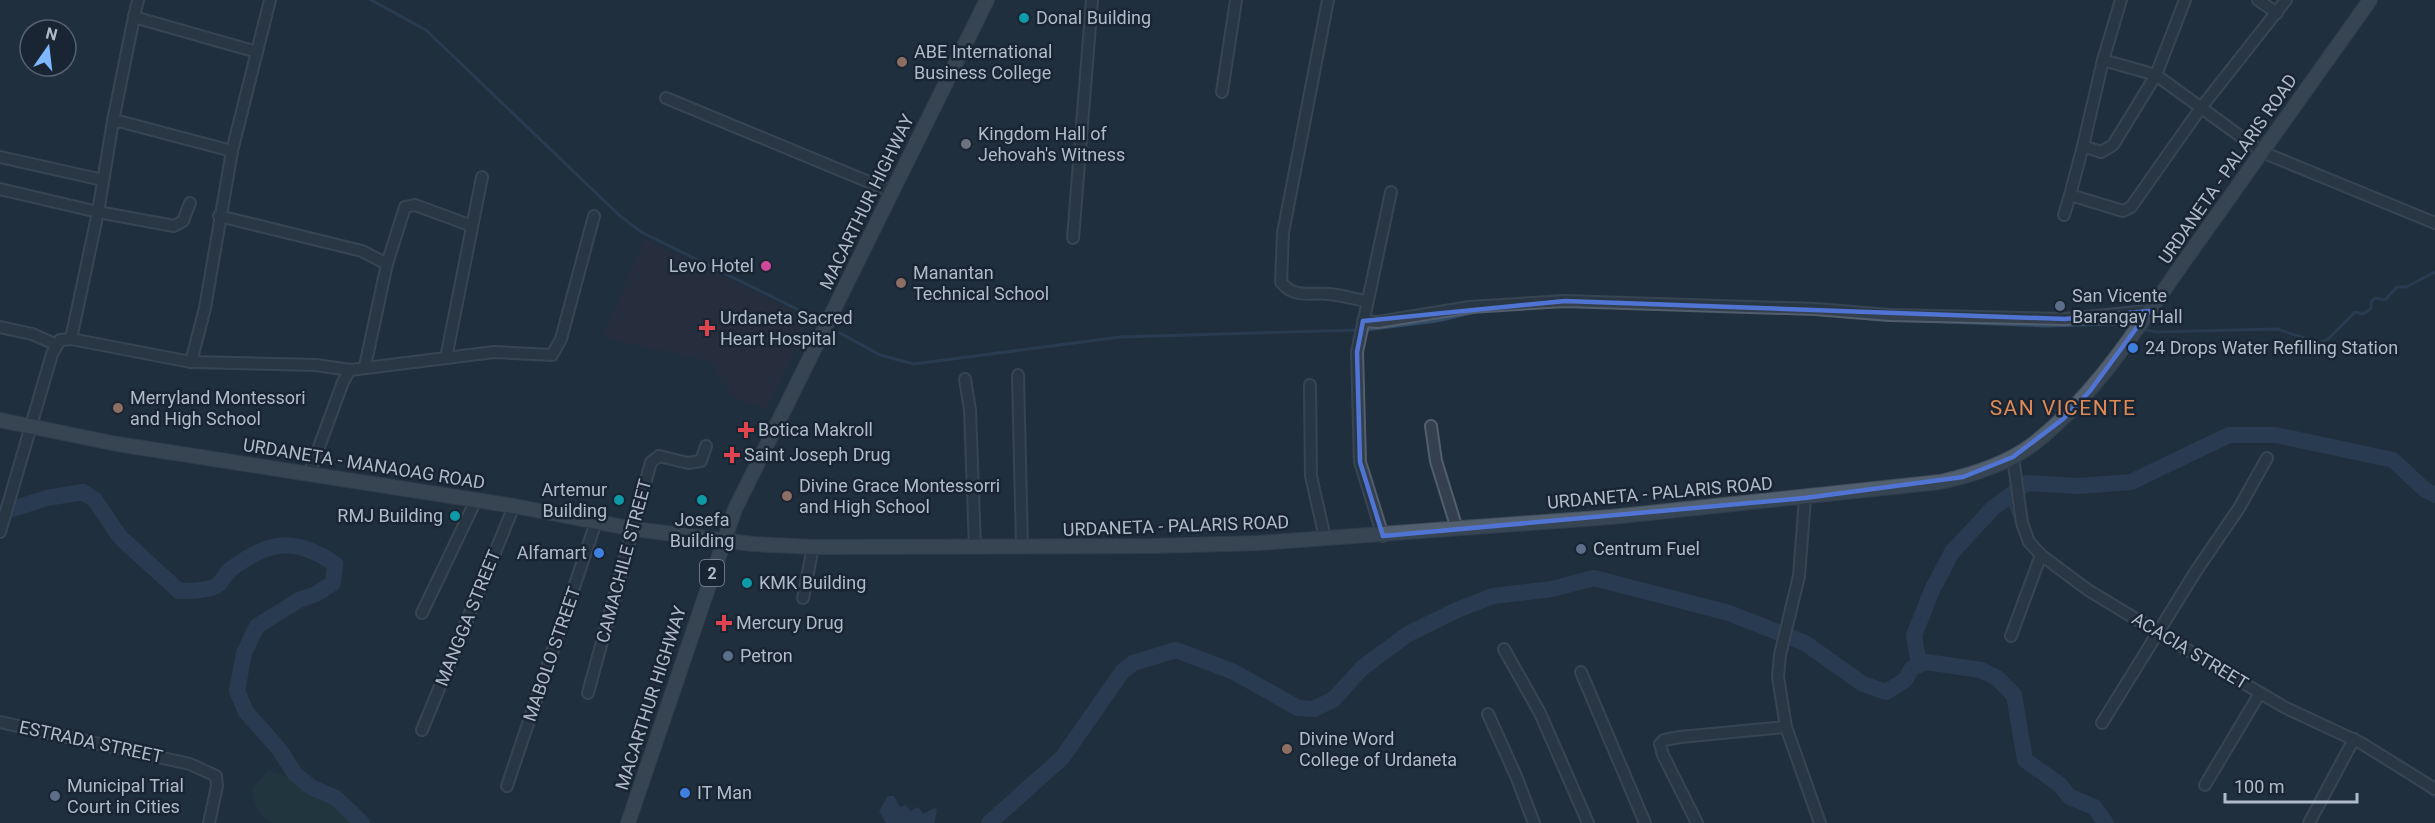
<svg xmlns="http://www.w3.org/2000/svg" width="2435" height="823" font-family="Roboto,sans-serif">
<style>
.medical{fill:#2e2d3e}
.green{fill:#223d3f}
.water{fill:#324b67}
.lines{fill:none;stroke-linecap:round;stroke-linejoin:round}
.stream{stroke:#324b67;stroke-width:3}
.river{stroke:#324b67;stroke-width:16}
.minor-casing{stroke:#535e6c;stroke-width:14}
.major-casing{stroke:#414c5a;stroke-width:16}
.minor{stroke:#34404e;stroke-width:10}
.major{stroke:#525f6e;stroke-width:14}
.marked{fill:none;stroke:#5074d3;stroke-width:4.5;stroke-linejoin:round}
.culture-dot{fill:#0f9aa8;stroke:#1a2533;stroke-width:2}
.education-dot{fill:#8d6e63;stroke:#1a2533;stroke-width:2}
.worship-dot{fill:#6b7280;stroke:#1a2533;stroke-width:2}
.hotel-dot{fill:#d1479c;stroke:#1a2533;stroke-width:2}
.service-dot{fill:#5c6f8a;stroke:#1a2533;stroke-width:2}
.health-dot{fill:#e0444e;stroke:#1a2533;stroke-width:2}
.shop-dot{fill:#3f7fe0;stroke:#1a2533;stroke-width:2}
.labels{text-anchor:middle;stroke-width:5;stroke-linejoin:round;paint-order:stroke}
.shield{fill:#1a2533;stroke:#838e9d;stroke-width:1.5}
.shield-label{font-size:16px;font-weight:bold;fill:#b0bbca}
.poi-label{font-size:18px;fill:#b0bbca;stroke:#1a2533;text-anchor:start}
.street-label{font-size:18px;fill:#b0bbca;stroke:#1a2533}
.quarter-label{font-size:21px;letter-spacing:1.5px;fill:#df8955;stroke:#1a2533}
</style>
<rect width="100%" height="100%" fill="#202f3e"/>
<polygon class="medical" points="645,239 811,319 766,410 732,396 711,362 603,337"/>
<path class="green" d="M268,771C301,779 333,798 356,823H273C257,816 254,803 252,788Z"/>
<polygon class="water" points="888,796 894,796 900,807 906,805 910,811 918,807 923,814 935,808 937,810 934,823 886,823 879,811"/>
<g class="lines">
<g class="stream">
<polyline points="371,0 426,30 619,215 641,232 817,319"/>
<polyline points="1621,308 1659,309"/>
<polyline points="1845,317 1887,320"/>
<polyline points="1896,320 2047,326 2115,324 2132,327"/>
<polyline points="2142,329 2156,332 2277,329 2319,343 2328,339 2355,312 2363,314 2371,309 2371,302 2375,298 2385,300 2397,287 2406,287 2435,272"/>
<polyline points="1365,330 1437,321 1480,311"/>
<polyline points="840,333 880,355 914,364 1120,337 1359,330"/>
<polyline points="2007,497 2020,531"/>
<polyline points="2419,785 2435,797"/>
</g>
<g class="river">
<path d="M0,513L47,498L83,492L95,500L120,537L179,591C191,591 205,591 216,586C222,583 225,574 231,569C269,540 296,537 335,564L333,583L316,594L299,600L257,626L244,653L237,691L246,712L279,749L295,774L311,787L336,798L362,823"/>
<polyline points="1919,665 1914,635 1933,588 1952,552 1993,508 2027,483 2078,486 2131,482 2229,435 2276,435 2393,460 2424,489 2435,495"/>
<polyline points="989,823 1062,758 1122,672 1133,663 1176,650 1234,672 1298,708 1314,709 1334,699 1362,668 1408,634 1457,610 1493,596 1552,589 1594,578 1729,613 1805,643 1863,684 1886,692 1905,680 1912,668 1926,662 1981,670 1997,678 2014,695 2025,760 2059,784 2070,797 2094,807 2106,823"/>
</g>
<defs>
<g id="minor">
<path d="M1328,0L1283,233L1281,282C1294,299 1310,292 1329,294C1341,295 1354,299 1366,301"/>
<polyline points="2121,0 2103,60 2156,75 2262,152 2435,223"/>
<polyline points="2185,0 2156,75 2113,145 2101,152 2083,146 2070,195 2123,211 2131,207 2200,109 2286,0"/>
<polyline points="2258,0 2277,13"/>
<polyline points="134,17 138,0"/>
<polyline points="1222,92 1236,0"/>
<polyline points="666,98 893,192"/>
<polyline points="113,121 134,17 257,52"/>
<polyline points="2083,146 2103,60"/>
<polyline points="232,151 270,0"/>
<polyline points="0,157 103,180"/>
<polyline points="0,189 98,212 174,226 183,221 190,203"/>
<polyline points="2064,215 2070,195"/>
<polyline points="219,216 362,251 387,264"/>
<polyline points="1073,238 1092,0"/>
<polyline points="1363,321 1378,322 1470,307 1565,301 1815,309 1890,315 2065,319 2149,311"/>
<polyline points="0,327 32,334 55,344"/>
<polyline points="71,339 98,212 113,121 122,122 232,151 205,308 191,362"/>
<polyline points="446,358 482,177"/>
<polyline points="365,366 387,264 405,207 415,205 472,226"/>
<polyline points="1018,375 1022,547"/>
<polyline points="965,379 970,410 975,547"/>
<polyline points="1310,385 1311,476 1325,538"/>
<polyline points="1431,426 1436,461 1457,529"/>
<polyline points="2013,457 2022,523 2029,542 2041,555 2088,590 2159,633 2284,707 2361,743 2435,789"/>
<polyline points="309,474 343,382 350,370"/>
<polyline points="1805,498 1799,576 1780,655 1778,677 1786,727 1820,823"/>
<polyline points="0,532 52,354 60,340 71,339 191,362 316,365 350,370 494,352 552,355 561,339 594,216"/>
<polyline points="1383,536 1360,462 1357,352 1391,192"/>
<polyline points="803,598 813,547"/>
<polyline points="422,613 476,500"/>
<polyline points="2011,636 2041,555"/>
<polyline points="1504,649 1540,713 1588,823"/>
<polyline points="1581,672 1645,823"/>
<polyline points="588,693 651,462 659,456 688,463 701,461 706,446"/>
<polyline points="1488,714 1516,776 1534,823"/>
<polyline points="0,722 190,764 216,776 217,786 209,823"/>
<polyline points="2102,723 2196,571 2239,508 2267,458"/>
<polyline points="422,730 514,506"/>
<polyline points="2205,785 2260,693"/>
<polyline points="507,786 596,522"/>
<polyline points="1697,823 1663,755 1660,744 1664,740 1680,737 1786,727"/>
<polyline points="2309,823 2354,739"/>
</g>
<g id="major">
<path d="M0,420L117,444L514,506L634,529L753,544L813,547L1152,546L1259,543L1611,517L1940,482C1972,475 2005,465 2032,445C2096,396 2139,325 2185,260C2247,174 2308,87 2370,0"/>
<polyline points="628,823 735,509 987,0"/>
</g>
</defs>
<use href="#minor" class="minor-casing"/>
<use href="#major" class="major-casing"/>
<use href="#minor" class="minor"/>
<use href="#major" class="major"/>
</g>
<path d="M0 0H2435V823H0ZM1565,301L2065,319L2149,311L2090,391L2063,419L2013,457L1963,477L1805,498L1383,536L1360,462L1357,352L1363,321Z" fill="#202f3e" fill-opacity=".55" fill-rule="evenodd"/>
<path class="marked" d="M1565,301L2065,319L2149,311L2090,391L2063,419L2013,457L1963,477L1805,498L1383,536L1360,462L1357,352L1363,321Z"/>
<g class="culture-dot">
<circle cx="1024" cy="18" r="6"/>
<circle cx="619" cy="500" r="6"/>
<circle cx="702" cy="500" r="6"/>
<circle cx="455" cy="516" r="6"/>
<circle cx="747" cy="583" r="6"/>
</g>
<g class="education-dot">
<circle cx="902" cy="62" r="6"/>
<circle cx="901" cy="283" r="6"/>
<circle cx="118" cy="408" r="6"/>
<circle cx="787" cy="496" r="6"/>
<circle cx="1287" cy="749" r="6"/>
</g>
<circle class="worship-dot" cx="966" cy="144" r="6"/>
<circle class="hotel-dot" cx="766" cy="266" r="6"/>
<g class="service-dot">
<circle cx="2060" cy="306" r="6"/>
<circle cx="1581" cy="549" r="6"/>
<circle cx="728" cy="656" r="6"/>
<circle cx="55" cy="796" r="6"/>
</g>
<g class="health-dot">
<path d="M704 319h6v6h6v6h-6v6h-6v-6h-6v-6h6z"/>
<path d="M743 421h6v6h6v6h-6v6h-6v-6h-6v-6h6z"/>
<path d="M729 446h6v6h6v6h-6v6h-6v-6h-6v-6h6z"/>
<path d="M721 614h6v6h6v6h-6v6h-6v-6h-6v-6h6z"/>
</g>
<g class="shop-dot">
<circle cx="2133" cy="348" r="6"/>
<circle cx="599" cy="553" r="6"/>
<circle cx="685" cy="793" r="6"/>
</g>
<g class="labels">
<rect class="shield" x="700" y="560" width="24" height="26" rx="4.5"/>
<g class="shield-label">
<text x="712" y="579">2</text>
</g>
<g class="poi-label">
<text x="1036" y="24">Donal Building</text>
<text x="914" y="58">ABE International<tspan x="914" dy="21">Business College</tspan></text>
<text x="978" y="140">Kingdom Hall of<tspan x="978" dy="21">Jehovah's Witness</tspan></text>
<text x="754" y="272" text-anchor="end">Levo Hotel</text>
<text x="913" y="279">Manantan<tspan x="913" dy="21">Technical School</tspan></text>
<text x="2072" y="302">San Vicente<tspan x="2072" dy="21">Barangay Hall</tspan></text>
<text x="720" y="324">Urdaneta Sacred<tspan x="720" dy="21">Heart Hospital</tspan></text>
<text x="2145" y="354">24 Drops Water Refilling Station</text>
<text x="130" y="404">Merryland Montessori<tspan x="130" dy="21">and High School</tspan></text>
<text x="758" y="436">Botica Makroll</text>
<text x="744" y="461">Saint Joseph Drug</text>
<text x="799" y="492">Divine Grace Montessorri<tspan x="799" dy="21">and High School</tspan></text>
<text x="607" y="496" text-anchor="end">Artemur<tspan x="607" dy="21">Building</tspan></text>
<text x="443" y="522" text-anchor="end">RMJ Building</text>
<text x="702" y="526" text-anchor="middle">Josefa<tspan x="702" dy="21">Building</tspan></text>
<text x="1593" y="555">Centrum Fuel</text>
<text x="587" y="559" text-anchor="end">Alfamart</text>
<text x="759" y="589">KMK Building</text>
<text x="736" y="629">Mercury Drug</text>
<text x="740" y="662">Petron</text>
<text x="1299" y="745">Divine Word<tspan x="1299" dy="21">College of Urdaneta</tspan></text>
<text x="67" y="792">Municipal Trial<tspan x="67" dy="21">Court in Cities</tspan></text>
<text x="697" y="799">IT Man</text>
</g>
<g class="street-label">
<text transform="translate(2228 169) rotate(-55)" y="6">URDANETA - PALARIS ROAD</text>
<text transform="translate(867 202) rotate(-64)" y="6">MACARTHUR HIGHWAY</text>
<text transform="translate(364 464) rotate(9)" y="6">URDANETA - MANAOAG ROAD</text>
<text transform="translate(1660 493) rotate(-5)" y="6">URDANETA - PALARIS ROAD</text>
<text transform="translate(1176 526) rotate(-2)" y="6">URDANETA - PALARIS ROAD</text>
<text transform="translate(624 561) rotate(-75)" y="6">CAMACHILE STREET</text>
<text transform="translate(468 618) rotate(-68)" y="6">MANGGA STREET</text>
<text transform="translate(2190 651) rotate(31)" y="6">ACACIA STREET</text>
<text transform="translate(552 654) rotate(-71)" y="6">MABOLO STREET</text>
<text transform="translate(651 698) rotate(-72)" y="6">MACARTHUR HIGHWAY</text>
<text transform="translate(91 742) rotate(12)" y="6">ESTRADA STREET</text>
</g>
<g class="quarter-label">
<text x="2063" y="415">SAN VICENTE</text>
</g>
</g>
<g transform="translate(48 48) rotate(14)"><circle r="28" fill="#1a2533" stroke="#56616f" stroke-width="1.5"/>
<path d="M0-4.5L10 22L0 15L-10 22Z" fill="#7fb8ff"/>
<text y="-9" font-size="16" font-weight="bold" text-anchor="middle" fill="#b0bbca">N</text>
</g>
<path d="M2225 793v9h132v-9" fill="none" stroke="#b0bbca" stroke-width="3"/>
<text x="2234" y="793" font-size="18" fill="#b0bbca" stroke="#1a2533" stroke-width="4.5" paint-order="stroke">100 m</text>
</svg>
